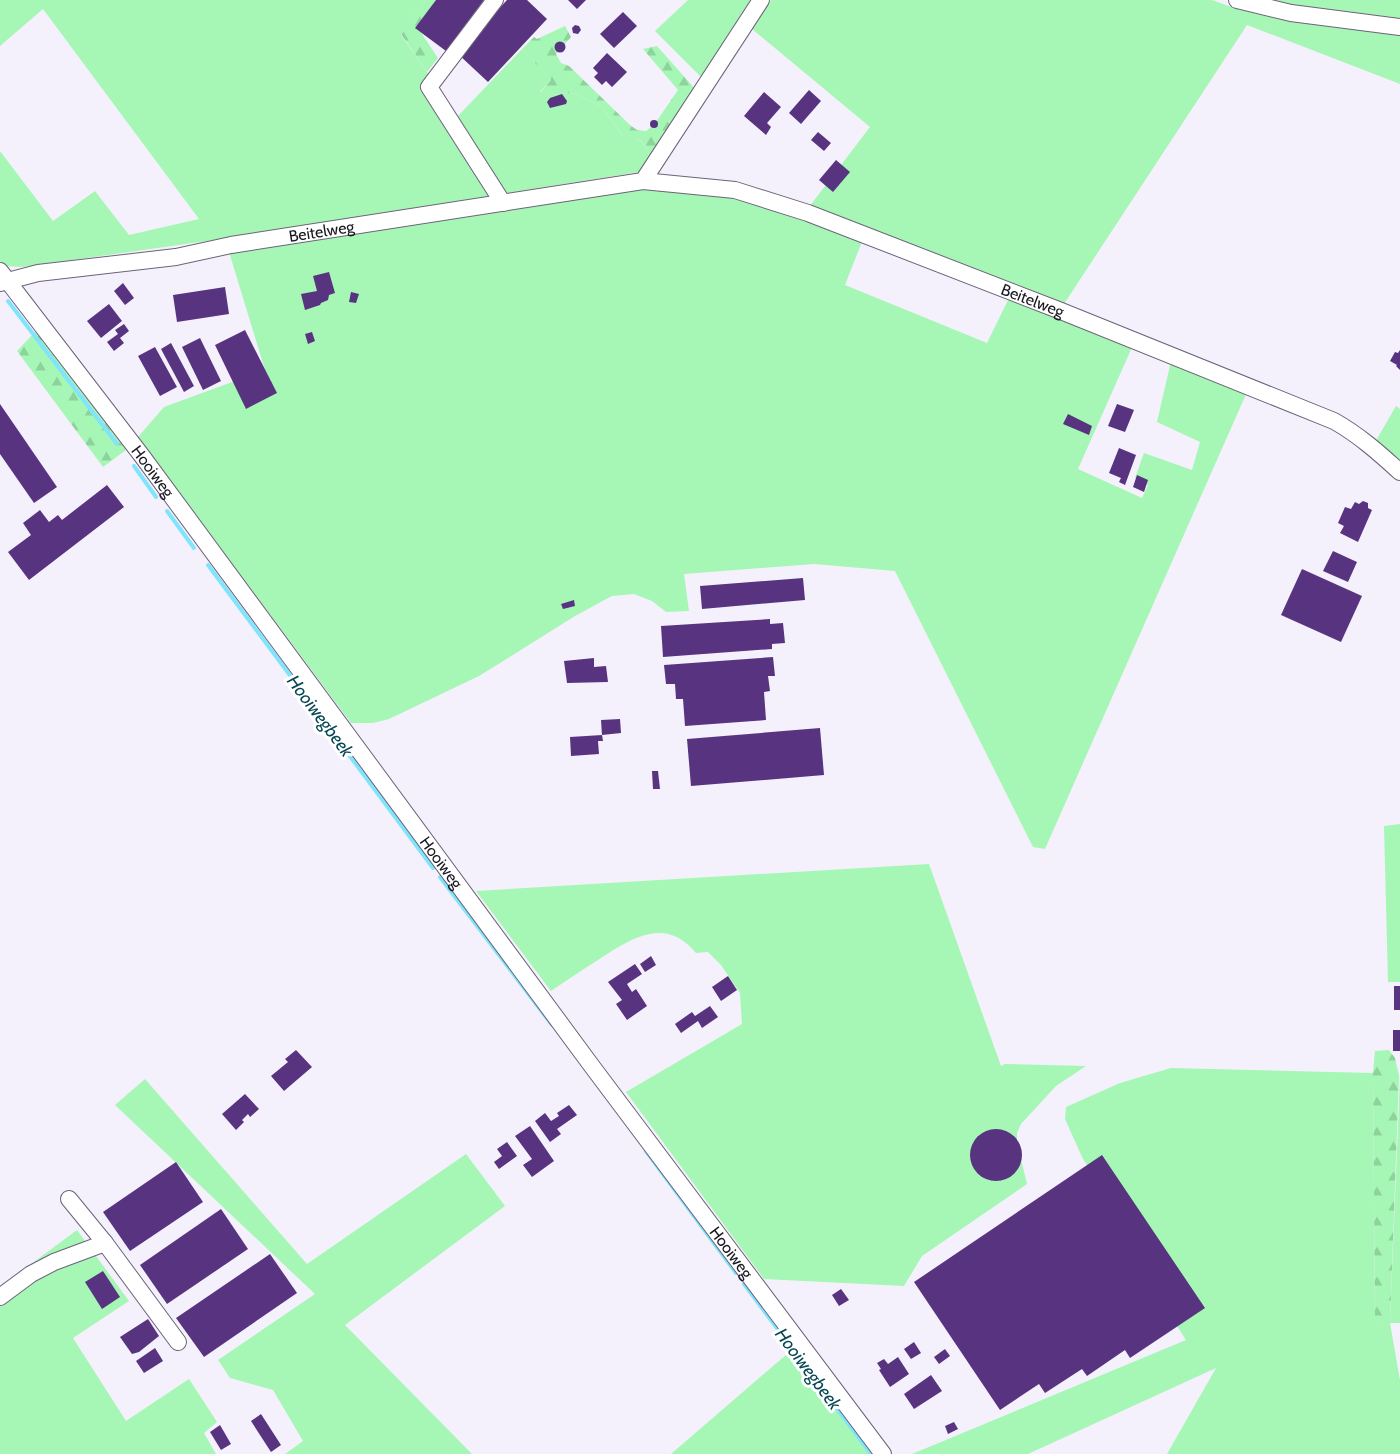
<svg xmlns="http://www.w3.org/2000/svg" width="1400" height="1454" font-family="Cabin,sans-serif">
<style>
.grass{fill:#a6f6b6}
.forest{fill:url(#forest-firs)}
.lines{fill:none;stroke-linecap:round;stroke-linejoin:round}
.stream{stroke:#7fe5fc;stroke-width:4}
.building{fill:#583480}
.minor-casing{stroke:#6c6379;stroke-width:18}
.minor{stroke:#fff;stroke-width:16}
.labels{text-anchor:middle;stroke-width:6;stroke-linejoin:round;paint-order:stroke}
.street-label{font-size:16px;fill:#1a1720;stroke:#fff}
.water-label{font-size:18px;font-style:italic;fill:#064753;stroke:#fff}
</style>
<defs>
<pattern id="forest-firs" width="22" height="20" patternUnits="userSpaceOnUse" patternTransform="scale(1.5)"><rect width="22" height="20" fill="#a6f6b6"/><path d="M5 1l3.5 6h-7zM16 11l3.5 6h-7z" fill="#8ed29c"/></pattern>
</defs>
<rect width="100%" height="100%" fill="#f5f1fc"/>
<g class="grass">
<path d="M0,0H426L401,35L458,116L522,49L551,80L540,92L551,95L574,93L602,107L622,135C640,136 646,144 652,160L639,172L214,240L23,267L5,266L0,261V151L53,221L95,191L129,235L199,219L43,9L0,46Z"/>
<polygon points="688,0 755,0 703,79 655,31"/>
<path d="M771,0H1212C1271,23 1337,27 1400,35V84L1247,25L1062,307L809,207L870,127L752,29Z"/>
<polygon points="1260,0 1400,0 1400,20"/>
<polygon points="642,189 751,199 863,239 845,285 987,343 1010,296 1133,345 1078,469 1142,498 1148,485 1135,478 1144,453 1192,470 1200,442 1157,422 1171,361 1247,392 1045,849 1033,847 895,571 814,564 684,574 689,611 666,612 652,601 634,594 612,596 575,616 479,676 389,719 373,723 351,723 138,437 164,407 265,370 229,252"/>
<polygon points="1396,406 1400,409 1400,467 1374,444"/>
<polygon points="1400,824 1400,982 1388,982 1384,826"/>
<path d="M929,864L1001,1066L1005,1064L1086,1066L1056,1086L1021,1124L1017,1133V1143L1027,1184L922,1256L904,1286L764,1279L626,1092L742,1024L740,993L721,965L708,952L696,953C665,915 630,939 598,960C582,970 567,980 551,991L476,891Z"/>
<polygon points="1171,1068 1373,1073 1375,1321 1390,1322 1400,1076 1400,1323 1390,1323 1400,1380 1400,1454 1167,1454 1216,1368 1028,1454 912,1454 1186,1340 1149,1283 1157,1279 1082,1157 1065,1119 1066,1107 1120,1083"/>
<polygon points="145,1079 307,1264 466,1154 505,1206 345,1325 472,1454 285,1454 303,1441 273,1390 230,1378 218,1360 315,1294 115,1105"/>
<polygon points="77,1230 129,1301 73,1338 126,1421 189,1379 217,1422 204,1433 216,1454 0,1454 0,1287"/>
<polygon points="794,1348 874,1454 671,1454"/>
</g>
<g class="forest">
<polygon points="426,0 436,0 420,31 438,58 427,72 401,34"/>
<path d="M565,26L571,37L556,54L561,63L569,66L630,125L637,130L646,131L654,125L678,90L643,49L657,46L697,91L652,160C645,143 642,137 623,136L602,107L574,93L551,95L540,93L551,80L522,49L534,37L537,39Z"/>
<polygon points="36,331 126,450 103,467 17,351"/>
<polygon points="1389,1050 1395,1058 1399,1076 1390,1323 1375,1321 1373,1073 1375,1051"/>
</g>
<g class="lines">
<g class="stream">
<polyline points="8,301 117,444"/>
<polyline points="134,466 156,497"/>
<polyline points="167,511 194,548"/>
<polyline points="208,565 433,868"/>
<polyline points="440,877 552,1025"/>
<polyline points="646,1151 736,1273"/>
<polyline points="744,1284 871,1454"/>
</g>
</g>
<g class="building">
<polygon points="436,0 484,0 446,51 415,28"/>
<polygon points="507,0 527,0 547,19 488,82 458,54"/>
<polygon points="568,0 586,0 577,9"/>
<polygon points="623,12 637,26 614,48 600,34"/>
<polygon points="575,25 579,26 581,30 578,34 573,33 572,28"/>
<circle cx="560" cy="47" r="5.5"/>
<polygon points="607,53 627,72 612,87 606,81 602,85 594,77 598,73 593,68"/>
<polygon points="809,90 821,101 801,124 789,113"/>
<polygon points="764,92 781,107 767,123 771,127 766,135 744,116"/>
<polygon points="562,94 567,101 566,104 550,108 547,102 550,98"/>
<circle cx="654" cy="124" r="4"/>
<polygon points="818,132 831,143 824,151 811,140"/>
<polygon points="836,160 850,172 833,192 819,180"/>
<polygon points="329,272 335,293 329,295 328,300 321,303 320,305 305,310 301,294 317,291 313,276"/>
<polygon points="123,283 134,298 125,305 114,291"/>
<polygon points="225,287 229,314 177,322 173,295"/>
<polygon points="351,292 359,294 356,303 349,302"/>
<polygon points="109,304 122,321 101,338 87,321"/>
<polygon points="124,324 129,331 120,338 124,343 114,351 107,342 118,334 115,330"/>
<polygon points="245,330 277,393 246,409 215,345"/>
<polygon points="312,332 315,341 308,344 305,334"/>
<polygon points="200,338 221,381 203,390 182,347"/>
<polygon points="171,343 194,386 184,392 161,349"/>
<polygon points="155,347 177,387 160,396 138,356"/>
<polygon points="1400,350 1400,370 1396,366 1397,365 1390,361 1395,352 1398,353"/>
<polygon points="0,404 57,487 34,503 0,454"/>
<polygon points="1117,404 1134,410 1125,432 1108,426"/>
<polygon points="1068,414 1092,426 1089,435 1063,424"/>
<polygon points="1119,448 1136,455 1125,485 1119,482 1121,478 1109,473"/>
<polygon points="1137,475 1148,480 1144,492 1133,487"/>
<polygon points="107,485 124,507 29,580 8,552 31,535 23,523 40,510 49,522 58,515 62,520"/>
<polygon points="1363,501 1368,503 1368,508 1372,510 1358,542 1340,533 1344,526 1338,523 1345,507 1351,509 1355,502 1359,504"/>
<polygon points="1333,551 1357,562 1348,582 1323,571"/>
<polygon points="1302,569 1362,596 1341,642 1281,615"/>
<polygon points="803,578 805,600 702,609 700,586"/>
<polygon points="574,600 575,606 563,609 561,604"/>
<polygon points="770,619 770,624 783,623 785,643 772,644 772,649 663,657 661,626"/>
<polygon points="773,657 775,676 768,676 770,691 764,692 766,720 685,726 683,699 676,699 675,684 666,684 664,665"/>
<polygon points="594,658 594,667 606,666 608,682 567,683 564,661"/>
<polygon points="620,719 621,733 602,735 603,741 598,741 599,754 571,756 570,737 602,735 601,720"/>
<polygon points="820,728 824,775 691,786 687,739"/>
<polygon points="652,771 658,771 660,789 653,789"/>
<polygon points="651,956 656,965 645,972 640,964"/>
<polygon points="635,964 642,974 627,984 632,992 636,989 647,1006 627,1020 616,1004 622,1000 608,982"/>
<polygon points="728,976 737,990 721,1001 712,987"/>
<rect x="1394" y="986" width="6" height="24"/>
<polygon points="710,1006 718,1017 702,1028 698,1021 681,1033 675,1024 692,1012 695,1016"/>
<rect x="1393" y="1030" width="7" height="21"/>
<polygon points="296,1050 312,1067 284,1091 271,1076 288,1062 285,1059"/>
<polygon points="245,1094 259,1109 250,1117 248,1114 242,1120 244,1122 236,1130 222,1114"/>
<polygon points="569,1105 577,1115 557,1129 561,1134 550,1142 535,1121 545,1113 551,1121 559,1116 557,1113"/>
<polygon points="530,1126 554,1161 532,1177 523,1165 532,1159 515,1136"/>
<circle cx="996" cy="1155" r="26"/>
<polygon points="507,1142 517,1156 499,1169 494,1162 502,1156 497,1149"/>
<polygon points="1102,1155 1205,1308 1130,1358 1125,1350 1087,1376 1082,1369 1045,1393 1039,1384 1000,1410 914,1282"/>
<polygon points="176,1162 203,1202 130,1251 103,1212"/>
<polygon points="221,1209 248,1249 167,1304 140,1265"/>
<polygon points="270,1254 297,1293 204,1357 176,1318"/>
<polygon points="103,1271 120,1297 102,1309 85,1282"/>
<polygon points="841,1289 849,1300 839,1306 832,1295"/>
<polygon points="148,1319 159,1336 139,1352 132,1354 120,1337"/>
<polygon points="914,1342 921,1353 911,1359 904,1349"/>
<polygon points="155,1348 163,1361 144,1373 136,1361"/>
<polygon points="945,1349 950,1356 939,1364 934,1357"/>
<polygon points="898,1357 909,1374 890,1387 879,1370 881,1369 877,1363 884,1359 888,1364"/>
<polygon points="931,1375 942,1391 914,1409 904,1394"/>
<polygon points="261,1414 281,1445 271,1452 251,1421"/>
<polygon points="954,1422 958,1429 948,1434 945,1426"/>
<polygon points="220,1425 231,1444 221,1450 210,1432"/>
</g>
<g class="lines">
<defs>
<g id="minor">
<polyline points="495,0 429,87 503,203"/>
<polyline points="1237,0 1291,13 1400,27"/>
<path id="s1" d="M643,181L735,190L808,213L1061,311L1334,421C1359,435 1379,453 1400,472"/>
<path id="s2" d="M0,271L142,456L591,1065L883,1454"/>
<path id="s3" d="M0,283L38,273L176,257L231,245L643,181L761,0"/>
<polyline points="69,1199 105,1243"/>
<polyline points="0,1297 31,1274 54,1262 105,1243 178,1342"/>
</g>
</defs>
<use href="#minor" class="minor-casing"/>
<use href="#minor" class="minor"/>
</g>
<g class="labels">
<g class="street-label">
<text dy="6" stroke="none"><textPath href="#s3" startOffset="326">Beitelweg</textPath></text>
<text dy="6" stroke="none"><textPath href="#s1" startOffset="410">Beitelweg</textPath></text>
<text dy="6" stroke="none"><textPath href="#s2" startOffset="252">Hooiweg</textPath></text>
<text dy="6" stroke="none"><textPath href="#s2" startOffset="738">Hooiweg</textPath></text>
<text dy="6" stroke="none"><textPath href="#s2" startOffset="1224">Hooiweg</textPath></text>
</g>
<g class="water-label">
<text transform="translate(320 716) rotate(53)" y="6">Hooiwegbeek</text>
<text transform="translate(808 1369) rotate(53)" y="6">Hooiwegbeek</text>
</g>
</g>
</svg>
